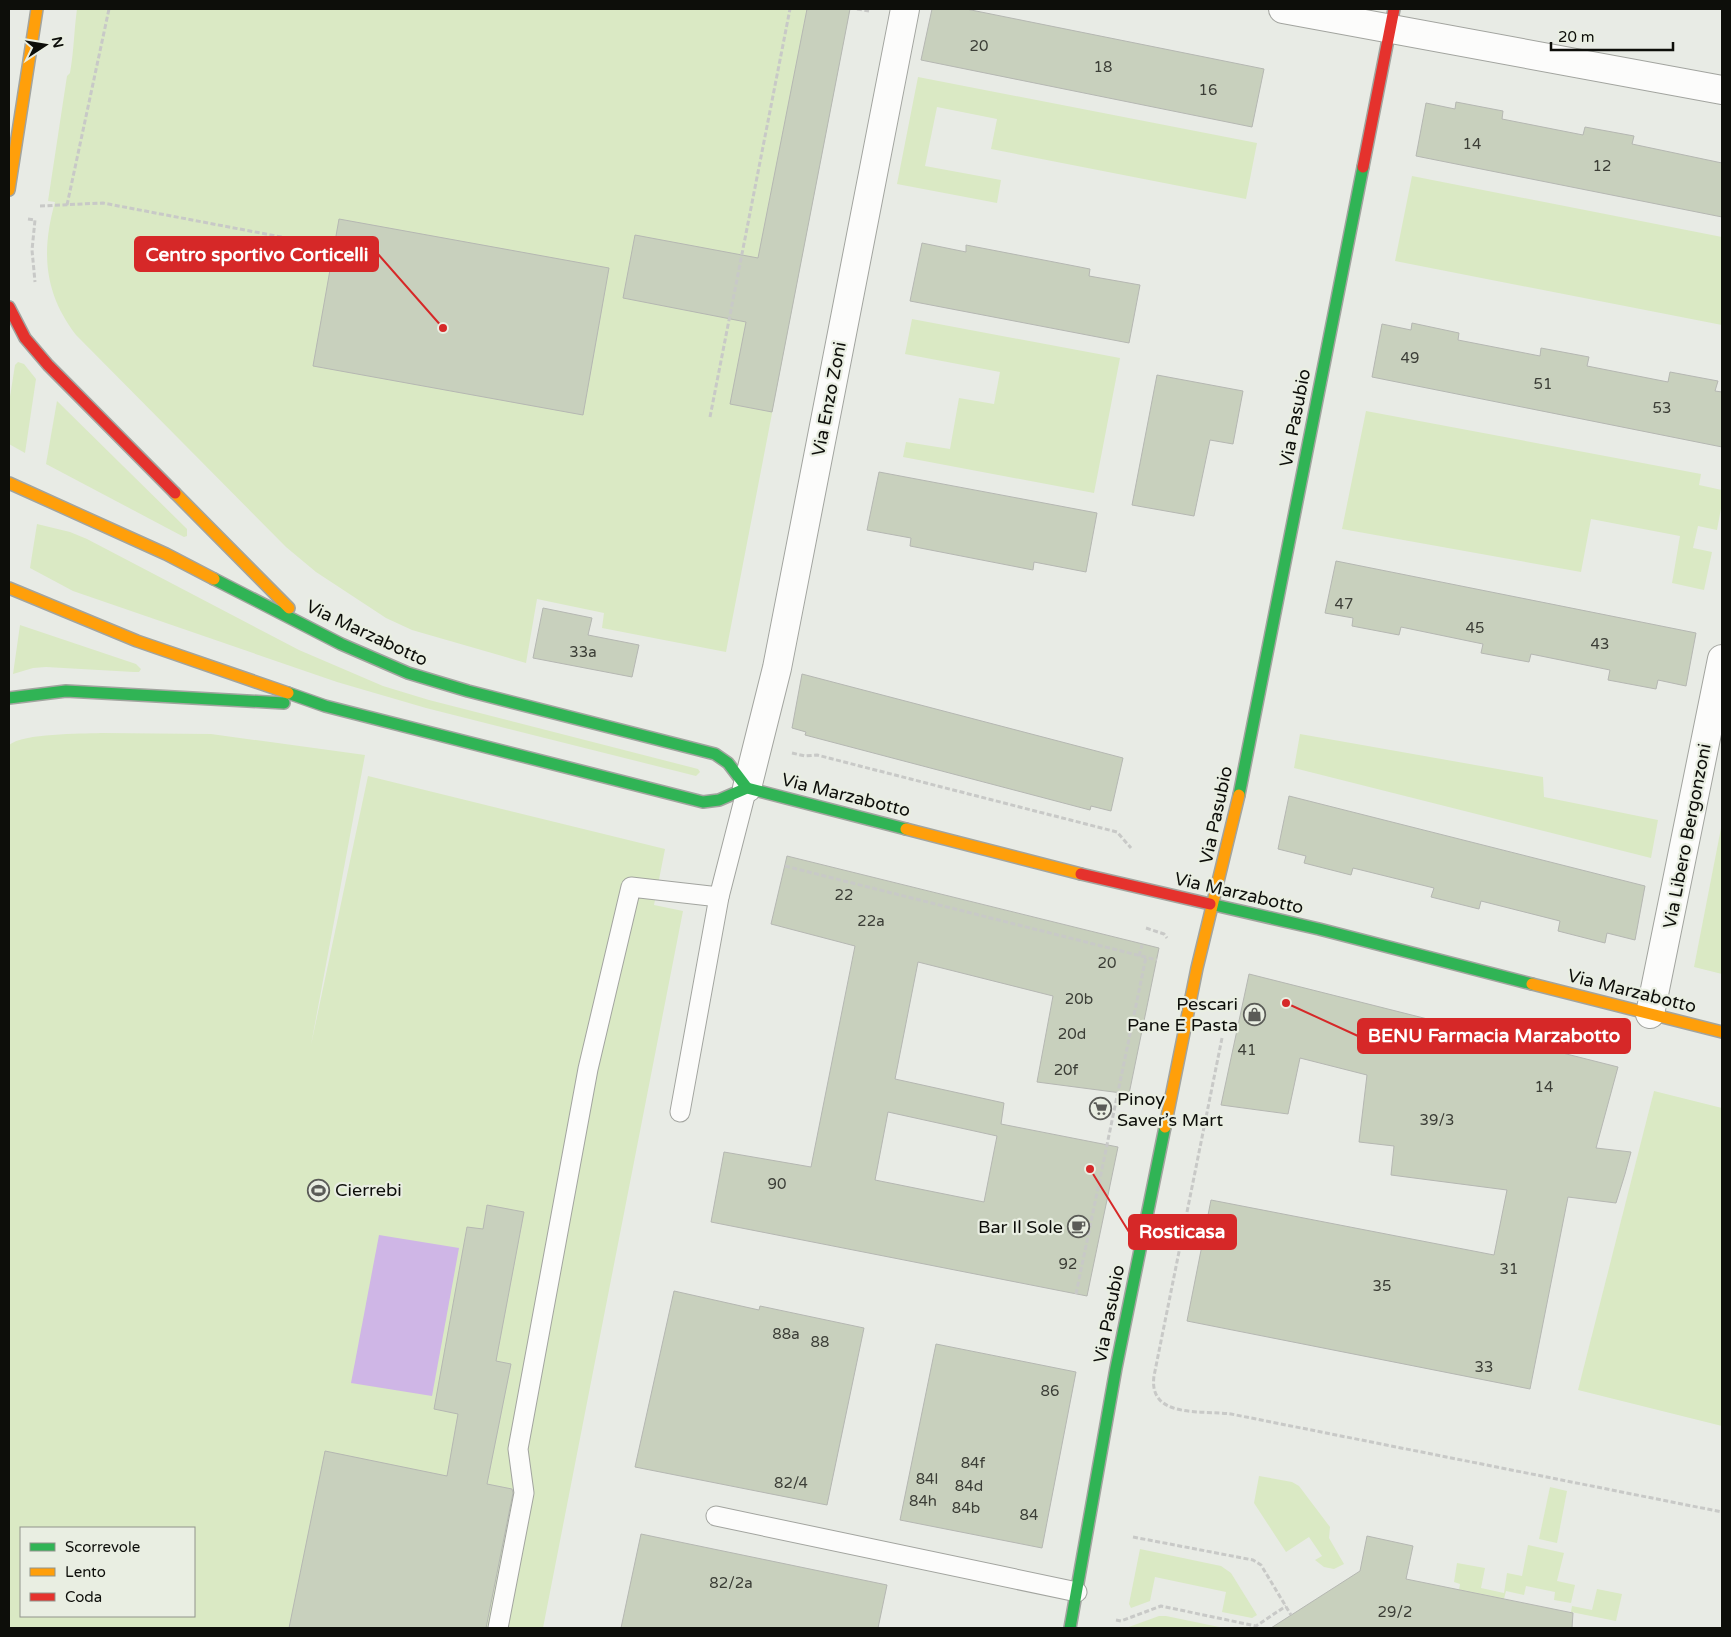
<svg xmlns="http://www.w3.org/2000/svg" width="1731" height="1637" font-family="'Varela Round',sans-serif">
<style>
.green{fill:#dae9c4;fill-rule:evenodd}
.water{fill:#cfb6e6}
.building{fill:#c8d0bd;stroke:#b5b7b2;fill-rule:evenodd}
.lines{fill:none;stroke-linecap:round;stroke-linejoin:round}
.lane-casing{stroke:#a2a49f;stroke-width:21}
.street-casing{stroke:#a2a49f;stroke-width:30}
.fast-casing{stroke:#a2a49f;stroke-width:14}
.slow-casing{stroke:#a2a49f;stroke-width:14}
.jam-casing{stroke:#a2a49f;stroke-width:14}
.path{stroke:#c8c9c7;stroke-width:3;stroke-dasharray:5 2.5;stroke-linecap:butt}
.lane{stroke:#fcfcfb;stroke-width:19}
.street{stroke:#fcfcfb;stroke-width:28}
.fast{stroke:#30b455;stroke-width:11}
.slow{stroke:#ff9f0a;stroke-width:11}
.jam{stroke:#e5322d;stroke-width:11}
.labels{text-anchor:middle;stroke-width:4.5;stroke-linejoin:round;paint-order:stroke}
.number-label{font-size:15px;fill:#3c3e37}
.street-label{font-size:18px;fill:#0d0e0a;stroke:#e9eee2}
.poi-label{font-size:18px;fill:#0d0e0a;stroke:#e9eee2;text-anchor:end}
.leader{fill:none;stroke:#d62828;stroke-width:2}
.callout-dot{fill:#d62828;stroke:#e9eee2;stroke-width:2}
.callout{fill:#d62828;stroke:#d62828;stroke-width:2}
.callout-label{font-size:19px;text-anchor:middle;font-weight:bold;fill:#fff}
</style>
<rect width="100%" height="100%" fill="#e8ebe5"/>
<g class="green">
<path d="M77,9H850L726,652L602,628L604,613L537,599L526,663L412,630L386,618L316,572L286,547L76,335C44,293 41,252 55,202L48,201L67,76L70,73C74,51 74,30 77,9Z"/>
<polygon points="918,77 1257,143 1246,199 991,149 997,119 937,107 925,166 1001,180 997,203 897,184"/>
<polygon points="1412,176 1722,237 1722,325 1395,261"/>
<polygon points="912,319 1120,358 1094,493 903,457 906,442 950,449 959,398 994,404 1000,372 905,354"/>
<polygon points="18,362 24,364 36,379 25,453 9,444 9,403 15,365"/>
<polygon points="57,401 187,529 187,536 184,537 46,464"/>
<polygon points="1366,411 1701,474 1699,485 1722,490 1722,503 1717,530 1698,526 1693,548 1712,552 1704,590 1672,583 1680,536 1591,519 1581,572 1342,529"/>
<polygon points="37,524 70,532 87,539 299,650 383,686 429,700 698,769 700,772 696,776 426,708 337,682 73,591 30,568"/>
<polygon points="20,625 136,664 141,669 139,672 134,672 46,667 33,668 13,674"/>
<path d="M101,733L211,734L365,755L311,1045L368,776L665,849L654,905L683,911L543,1628H9V745C24,733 80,734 101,733ZM21,1528H194V1616H21Z"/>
<polygon points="1300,734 1543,777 1544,797 1658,820 1651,858 1294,768"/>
<polygon points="1722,823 1722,974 1694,967"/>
<polygon points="1654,1091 1722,1108 1722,1426 1578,1390"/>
<polygon points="1259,1476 1292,1482 1299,1486 1330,1527 1329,1538 1344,1564 1334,1569 1324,1567 1315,1560 1322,1556 1309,1537 1286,1552 1254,1503"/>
<polygon points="1550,1487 1567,1491 1557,1543 1539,1539"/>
<polygon points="1528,1545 1564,1553 1557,1581 1575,1585 1571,1603 1554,1600 1555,1592 1526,1586 1524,1595 1506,1591 1504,1599 1459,1590 1460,1584 1454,1582 1457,1563 1485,1568 1481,1588 1504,1593 1507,1573 1522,1576"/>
<polygon points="1140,1549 1221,1566 1231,1573 1257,1615 1252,1618 1222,1612 1226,1592 1155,1577 1150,1601 1131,1608 1129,1604"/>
<polygon points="1597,1589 1622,1594 1616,1621 1571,1612 1572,1606 1592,1610"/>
<polygon points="1159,1616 1166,1616 1224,1628 1126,1628"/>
</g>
<polygon class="water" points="379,1235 459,1248 432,1396 351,1383"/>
<g class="building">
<polygon points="807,9 850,9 772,412 730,404 746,322 623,298 635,235 758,258"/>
<polygon points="932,9 966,9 1264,69 1252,127 921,60"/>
<polygon points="1456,102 1503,111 1502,119 1583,135 1585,127 1634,136 1632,144 1722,163 1722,217 1416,156 1426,103 1455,109"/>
<polygon points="339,219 609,268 583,415 313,366"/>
<polygon points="922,243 966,252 966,245 1090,269 1089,276 1140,285 1129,343 910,301"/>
<polygon points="1412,323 1459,333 1458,340 1540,356 1541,348 1589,357 1587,366 1668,382 1670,372 1718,381 1715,391 1722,392 1722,447 1372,377 1382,324 1411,330"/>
<polygon points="1157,375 1243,391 1233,444 1210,440 1194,516 1132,505"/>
<polygon points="879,472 1097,513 1086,572 1034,562 1033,570 910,546 911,538 867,530"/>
<polygon points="1336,561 1696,633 1686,686 1658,680 1656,689 1608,680 1610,670 1531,654 1529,662 1481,653 1483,644 1401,627 1399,635 1352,626 1353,618 1325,613"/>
<polygon points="543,608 592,618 588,635 639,645 632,677 533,658"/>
<polygon points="802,674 1123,758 1111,811 1091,806 1090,810 805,735 806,732 792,728"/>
<polygon points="1289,796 1645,886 1635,940 1607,933 1605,943 1558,931 1560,921 1481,901 1479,909 1431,897 1434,888 1353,868 1351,875 1304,863 1306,856 1278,849"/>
<path d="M787,856L1159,948L1129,1094L1037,1082L1053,996L918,962L895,1079L1004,1103L1001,1124L1118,1147L1087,1296L711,1222L724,1152L811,1167L855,946L771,924ZM888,1112L997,1136L984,1202L875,1180Z"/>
<polygon points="1249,974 1618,1067 1596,1148 1631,1152 1625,1174 1616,1203 1568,1197 1530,1389 1187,1321 1211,1200 1494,1255 1507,1190 1391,1175 1394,1146 1359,1142 1367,1075 1300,1058 1288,1114 1221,1105"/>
<polygon points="487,1205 524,1212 496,1361 511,1364 487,1484 512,1489 513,1493 486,1628 289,1628 325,1451 447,1476 458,1414 434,1409 467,1227 483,1229"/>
<polygon points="674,1291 759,1310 760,1306 864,1328 827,1505 635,1467"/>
<polygon points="936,1344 1076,1372 1042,1548 900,1520"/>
<polygon points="641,1534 887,1585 878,1628 621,1628"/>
<polygon points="1367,1536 1413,1546 1406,1579 1573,1613 1572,1628 1271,1628 1360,1571"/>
</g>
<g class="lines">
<defs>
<g id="lane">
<polyline points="680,1112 719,897 747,788"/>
<polyline points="716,1516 1077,1592"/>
<polyline points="498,1628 524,1493 518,1449 588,1069 631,887 719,897"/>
</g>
<g id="street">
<polyline points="1283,9 1722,90"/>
<polyline points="747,788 777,668 905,9"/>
<polyline points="1650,1014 1722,659"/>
</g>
<g id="fast">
<polyline points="214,579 341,644 408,673 468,691 715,754 728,763 747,788"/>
<polyline points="288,693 325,706 703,802 719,800 747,788 906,829"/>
<polyline points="9,698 66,691 284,703"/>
<polyline points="1239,795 1363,167"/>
<polyline points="1210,904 1319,929 1532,984"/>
<polyline points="1070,1628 1116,1368 1165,1127"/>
</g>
<g id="slow">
<polyline points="9,190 37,9"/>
<polyline points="9,483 166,554 214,579"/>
<polyline points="175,493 289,608"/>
<polyline points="9,588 137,641 288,693"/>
<polyline points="906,829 1081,874"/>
<polyline points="1532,984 1722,1032"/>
<polyline points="1165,1127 1197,968 1239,795"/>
</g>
<g id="jam">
<polyline points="1363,167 1394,9"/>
<polyline points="9,307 25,338 48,365 175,493"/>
<polyline points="1081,874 1210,904"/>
</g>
</defs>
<use href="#lane" class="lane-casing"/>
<use href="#street" class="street-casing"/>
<use href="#fast" class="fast-casing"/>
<use href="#slow" class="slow-casing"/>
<use href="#jam" class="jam-casing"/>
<g class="path">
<polyline points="857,9 869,11"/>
<polyline points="67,205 109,9"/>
<polyline points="40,206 103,203 313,243"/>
<polyline points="28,219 35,220 32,250 35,282"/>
<polyline points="710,417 790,9"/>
<polyline points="792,753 805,756 817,755 1117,832 1131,848"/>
<polyline points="785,866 1157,960"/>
<polyline points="1146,928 1164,934 1167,938"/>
<polyline points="1139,956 1142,945"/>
<path d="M1222,1038L1154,1376C1148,1419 1202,1410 1231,1414L1722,1512"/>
<polyline points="1076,1294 1146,957"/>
<polyline points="1133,1537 1253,1560 1261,1565 1291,1615"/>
<polyline points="1116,1620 1121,1621 1161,1606 1256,1626 1286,1606"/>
</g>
<use href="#lane" class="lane"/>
<use href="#street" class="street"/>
<use href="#fast" class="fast"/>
<use href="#slow" class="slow"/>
<use href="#jam" class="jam"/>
</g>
<defs>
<symbol id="shop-ring" viewBox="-11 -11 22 22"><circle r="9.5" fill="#e9eee2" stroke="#5a5b57" stroke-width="1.5"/><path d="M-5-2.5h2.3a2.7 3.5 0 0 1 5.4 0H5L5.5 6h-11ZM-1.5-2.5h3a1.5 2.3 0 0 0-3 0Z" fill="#5a5b57"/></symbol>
<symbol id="supermarket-ring" viewBox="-11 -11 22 22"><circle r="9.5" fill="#e9eee2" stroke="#5a5b57" stroke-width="1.5"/><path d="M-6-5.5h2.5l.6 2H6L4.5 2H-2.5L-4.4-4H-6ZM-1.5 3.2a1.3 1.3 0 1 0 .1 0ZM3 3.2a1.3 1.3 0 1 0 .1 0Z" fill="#5a5b57"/></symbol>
<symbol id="stadium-ring" viewBox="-11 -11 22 22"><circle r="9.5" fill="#e9eee2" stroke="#5a5b57" stroke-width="1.5"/><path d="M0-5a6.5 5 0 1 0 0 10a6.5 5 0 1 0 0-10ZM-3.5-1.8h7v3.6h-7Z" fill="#5a5b57"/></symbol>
<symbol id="cafe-ring" viewBox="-11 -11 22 22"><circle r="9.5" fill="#e9eee2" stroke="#5a5b57" stroke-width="1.5"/><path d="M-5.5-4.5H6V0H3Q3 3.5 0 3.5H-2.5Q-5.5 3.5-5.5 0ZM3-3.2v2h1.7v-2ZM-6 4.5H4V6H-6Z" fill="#5a5b57"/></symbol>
</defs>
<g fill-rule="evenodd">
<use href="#shop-ring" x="1242" y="1002" width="25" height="25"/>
<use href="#supermarket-ring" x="1088" y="1096" width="25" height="25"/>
<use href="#stadium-ring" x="306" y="1178" width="25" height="25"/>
<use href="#cafe-ring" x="1066" y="1214" width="25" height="25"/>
</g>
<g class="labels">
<g class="number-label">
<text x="979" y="51">20</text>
<text x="1103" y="72">18</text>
<text x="1208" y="95">16</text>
<text x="1472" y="149">14</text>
<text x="1602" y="171">12</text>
<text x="1410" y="363">49</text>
<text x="1543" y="389">51</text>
<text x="1662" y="413">53</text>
<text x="1344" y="609">47</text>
<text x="1475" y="633">45</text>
<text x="1600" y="649">43</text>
<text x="583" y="657">33a</text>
<text x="844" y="900">22</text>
<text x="871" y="926">22a</text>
<text x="1107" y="968">20</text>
<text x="1079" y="1004">20b</text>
<text x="1072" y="1039">20d</text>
<text x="1247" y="1055">41</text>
<text x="1066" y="1075">20f</text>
<text x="1544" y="1092">14</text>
<text x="1437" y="1125">39/3</text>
<text x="777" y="1189">90</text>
<text x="1068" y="1269">92</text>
<text x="1509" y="1274">31</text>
<text x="1382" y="1291">35</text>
<text x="786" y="1339">88a</text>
<text x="820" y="1347">88</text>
<text x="1484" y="1372">33</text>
<text x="1050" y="1396">86</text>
<text x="973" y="1468">84f</text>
<text x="927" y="1484">84l</text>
<text x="791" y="1488">82/4</text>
<text x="969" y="1491">84d</text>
<text x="923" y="1506">84h</text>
<text x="966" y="1513">84b</text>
<text x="1029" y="1520">84</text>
<text x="731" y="1588">82/2a</text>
<text x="1395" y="1617">29/2</text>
</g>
<g class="street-label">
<text transform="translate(829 399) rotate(-79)" y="6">Via Enzo Zoni</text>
<text transform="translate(1295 418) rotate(-79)" y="6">Via Pasubio</text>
<text transform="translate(367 633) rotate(25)" y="6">Via Marzabotto</text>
<text transform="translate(846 795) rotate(14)" y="6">Via Marzabotto</text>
<text transform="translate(1216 815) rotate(-78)" y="6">Via Pasubio</text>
<text transform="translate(1687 836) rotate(-79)" y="6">Via Libero Bergonzoni</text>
<text transform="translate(1239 893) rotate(13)" y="6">Via Marzabotto</text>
<text transform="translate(1632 991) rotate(14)" y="6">Via Marzabotto</text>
<text transform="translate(1109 1314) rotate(-79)" y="6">Via Pasubio</text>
</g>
<g class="poi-label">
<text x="1238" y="1010">Pescari<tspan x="1238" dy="21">Pane E Pasta</tspan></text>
<text x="1117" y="1105" text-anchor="start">Pinoy<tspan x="1117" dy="21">Saver’s Mart</tspan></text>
<text x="335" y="1196" text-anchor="start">Cierrebi</text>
<text x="1063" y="1233">Bar Il Sole</text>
</g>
</g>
<path class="leader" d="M443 328L378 254M1286 1003L1358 1036M1090 1169L1129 1232"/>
<g class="callout-dot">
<circle cx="443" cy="328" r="5"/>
<circle cx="1286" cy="1003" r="5"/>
<circle cx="1090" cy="1169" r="5"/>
</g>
<g class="callout">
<rect x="135" y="237" width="243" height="34" rx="5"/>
<rect x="1358" y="1019" width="272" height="34" rx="5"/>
<rect x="1129" y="1215" width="107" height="34" rx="5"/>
</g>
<g class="callout-label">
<text x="257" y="261">Centro sportivo Corticelli</text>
<text x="1494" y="1042">BENU Farmacia Marzabotto</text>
<text x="1182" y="1238">Rosticasa</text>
</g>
<rect width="1731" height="1637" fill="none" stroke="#0d0e0a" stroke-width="20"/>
<rect x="20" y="1527" width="175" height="90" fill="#e9eee2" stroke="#91948c"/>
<rect x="30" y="1543" width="25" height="8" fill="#30b455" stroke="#91948c"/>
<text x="65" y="1552" font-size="15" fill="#0d0e0a">Scorrevole</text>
<rect x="30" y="1568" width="25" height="8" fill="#ff9f0a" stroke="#91948c"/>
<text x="65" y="1577" font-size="15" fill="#0d0e0a">Lento</text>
<rect x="30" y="1593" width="25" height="8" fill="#e5322d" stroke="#91948c"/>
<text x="65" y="1602" font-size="15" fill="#0d0e0a">Coda</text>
<g transform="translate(45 45) rotate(78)" stroke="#e9eee2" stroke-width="4" paint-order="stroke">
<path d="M0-4L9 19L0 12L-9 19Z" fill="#0d0e0a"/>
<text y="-8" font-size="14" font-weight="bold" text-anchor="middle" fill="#0d0e0a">N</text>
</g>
<path d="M1551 42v8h122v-8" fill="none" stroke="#0d0e0a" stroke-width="2.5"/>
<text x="1558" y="42" font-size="15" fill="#0d0e0a" stroke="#e9eee2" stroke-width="4" paint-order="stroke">20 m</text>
</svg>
